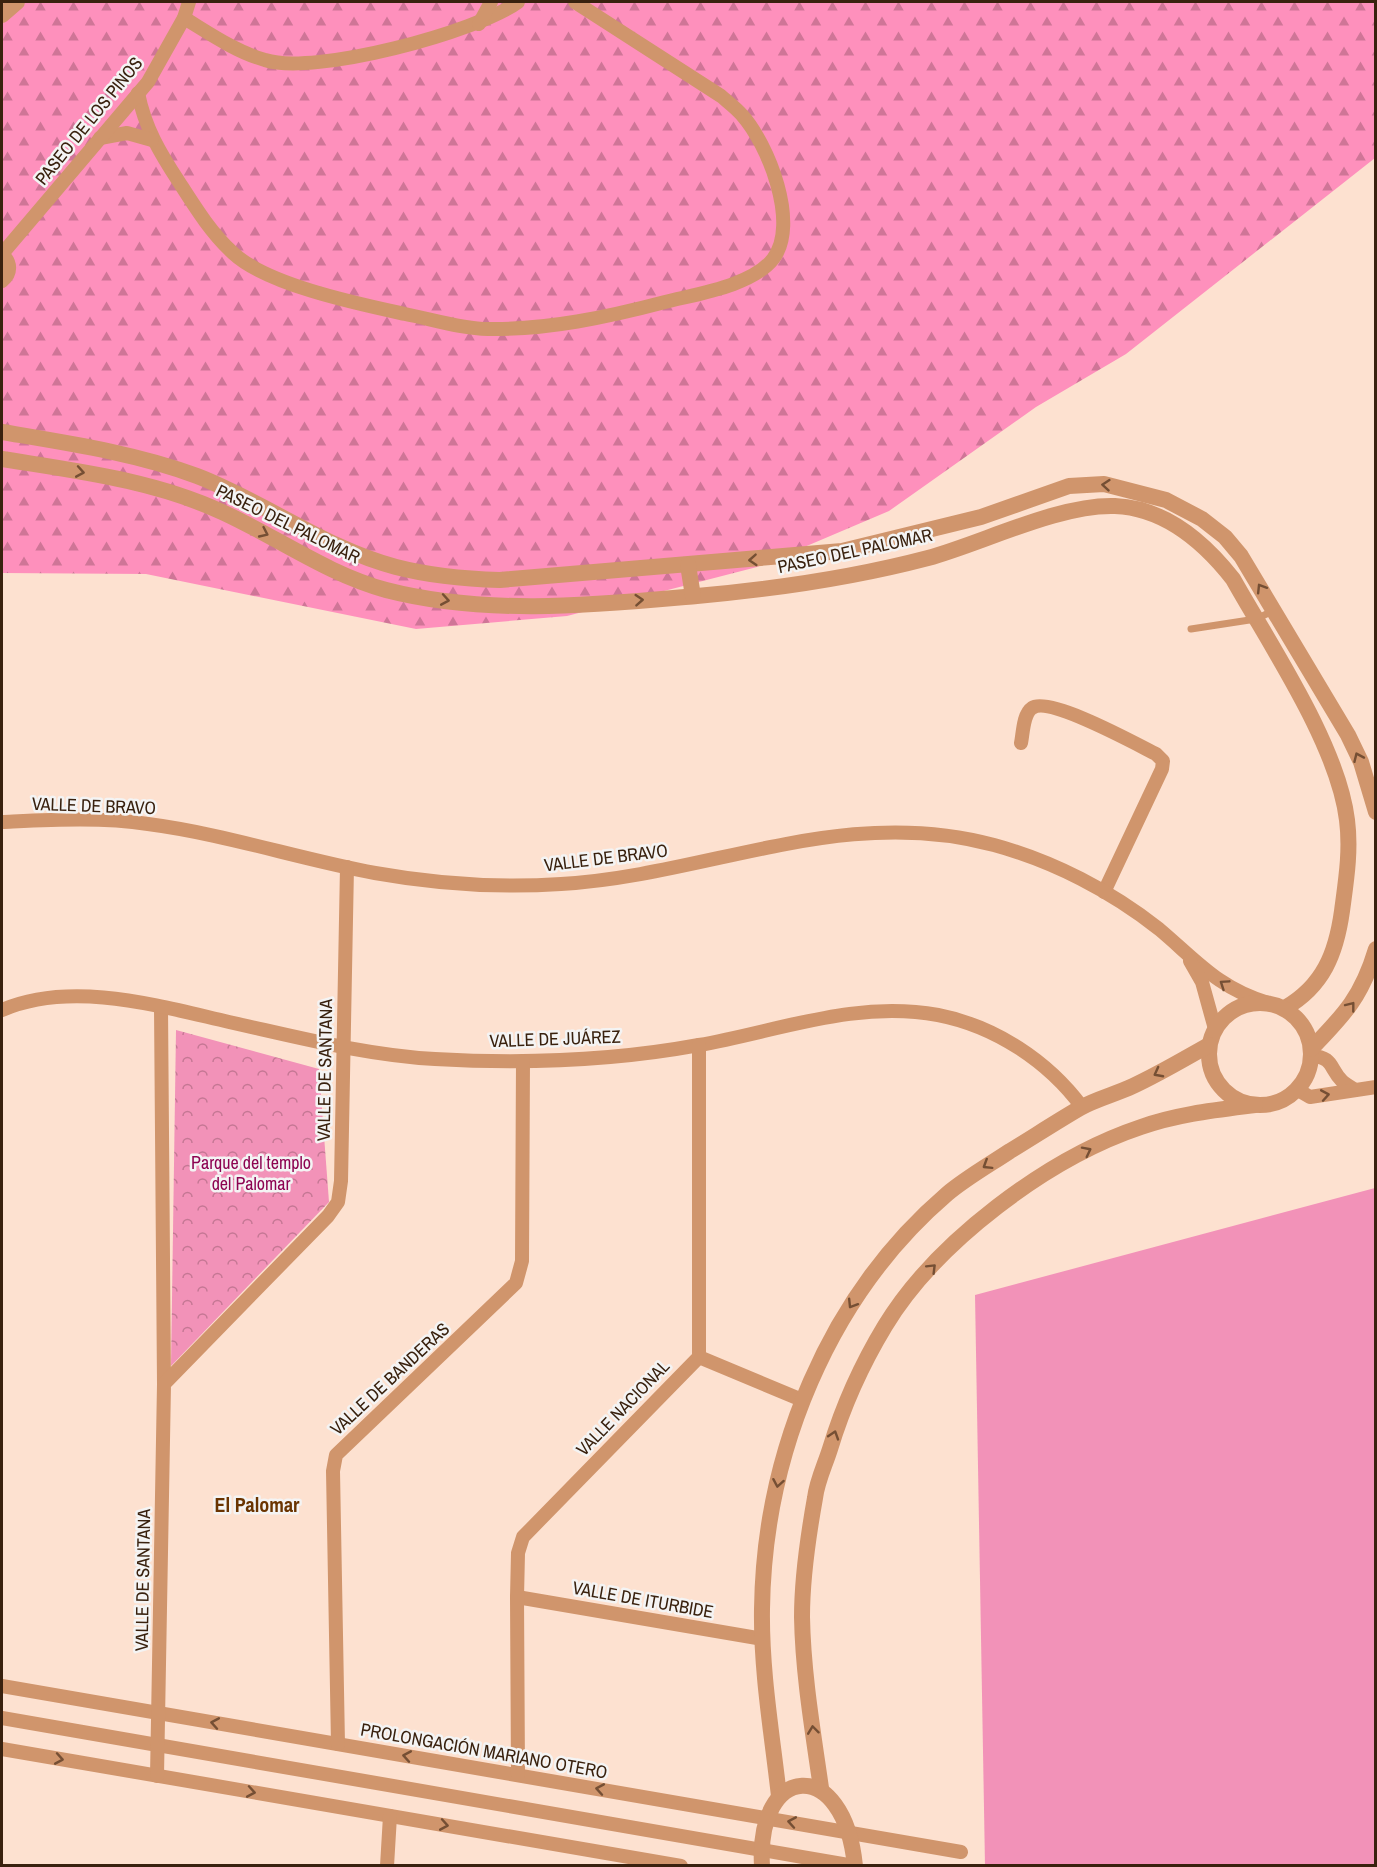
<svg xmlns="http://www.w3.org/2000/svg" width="1377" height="1867" font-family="'Archivo Narrow',sans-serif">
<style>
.grass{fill:#f292b8}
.forest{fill:url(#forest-firs)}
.park{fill:url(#park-crowns)}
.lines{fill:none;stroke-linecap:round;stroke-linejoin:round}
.service{stroke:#d0956c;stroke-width:7}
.minor{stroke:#d0956c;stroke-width:14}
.tertiary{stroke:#d0956c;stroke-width:16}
.oneway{stroke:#754f34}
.labels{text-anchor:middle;stroke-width:5;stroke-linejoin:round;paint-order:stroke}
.street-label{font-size:18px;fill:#39210e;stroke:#f4f4f4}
.park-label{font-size:18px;fill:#8d0351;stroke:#f4f4f4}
.neighbourhood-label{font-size:20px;font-weight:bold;fill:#6a3400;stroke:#f4f4f4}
</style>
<defs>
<pattern id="forest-firs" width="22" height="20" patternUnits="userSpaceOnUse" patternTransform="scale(1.5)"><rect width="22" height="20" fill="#fe90bc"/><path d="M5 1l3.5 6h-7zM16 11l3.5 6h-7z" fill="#cf7597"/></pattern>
<pattern id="park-crowns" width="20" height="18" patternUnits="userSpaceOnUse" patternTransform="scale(1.5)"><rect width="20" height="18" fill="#f292b8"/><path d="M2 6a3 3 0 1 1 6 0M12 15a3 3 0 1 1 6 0" fill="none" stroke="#c57794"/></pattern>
</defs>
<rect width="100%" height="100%" fill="#fde1d0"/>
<polygon class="grass" points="1375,1188 1375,1865 985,1865 975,1295"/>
<polygon class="forest" points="2,2 1375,2 1375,158 1126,354 1036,407 889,511 757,567 567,616 416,629 146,574 2,573"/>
<polygon class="park" points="176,1030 319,1069 329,1202 171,1366"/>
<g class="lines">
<polyline class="service" points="1191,629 1256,619 1273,611"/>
<g class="minor">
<path d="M184,18C209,33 236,52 265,60C314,76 477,32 518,2"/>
<polyline points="479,24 491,2"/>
<path d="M138,93C145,128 160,153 179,182C195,207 211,233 233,253C267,285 359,304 405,314C431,319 462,329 488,329C547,330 608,317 665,302C696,294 752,286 773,259C800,224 768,144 742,115C736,108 728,102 721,96L575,2"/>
<polyline points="100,138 127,133 152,140"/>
<polyline points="2,254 148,82 184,18 189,2"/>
<path d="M2,254C11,262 12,273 2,281"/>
<path d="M1021,743C1023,734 1023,714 1032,708C1049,696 1136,744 1156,754L1163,761L1162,769L1104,892"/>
<path d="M2,822C49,820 100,817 148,824C225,834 299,859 375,873C436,884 499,888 561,884C710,875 843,804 994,845C1053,861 1111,891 1159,929C1197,961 1218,988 1268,1003"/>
<polyline points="1190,961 1202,982 1215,1029"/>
<polyline points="161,1007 164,1384"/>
<path d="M2,1010C72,980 159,1006 229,1022C297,1037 365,1055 435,1059C523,1064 612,1061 699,1045C779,1031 855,1000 938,1015C995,1026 1048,1061 1082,1107"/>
<path d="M1311,1056C1334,1057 1329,1068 1342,1081C1345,1084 1351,1087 1355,1090"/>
<polyline points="1298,1090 1310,1097 1376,1087"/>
<polyline points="699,1357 802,1400"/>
<polyline points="517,1597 763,1639"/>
<polyline points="2,1686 961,1852"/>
<polyline points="2,1718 854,1866"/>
<polyline points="338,1744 333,1471 336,1455 516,1283 522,1261 523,1061"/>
<polyline points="2,1749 681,1866"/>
<polyline points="518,1775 517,1597 518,1553 523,1537 699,1357 699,1045"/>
<polyline points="157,1776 164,1384 328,1216 338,1202 341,1181 347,867"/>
<polyline points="387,1866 390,1816"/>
</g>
<g class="tertiary">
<polyline points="2,15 17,2"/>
<path d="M2,432C67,443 135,453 197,476C265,502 326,549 396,567C431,576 465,579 500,580L842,551L981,517L1069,486L1104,484L1166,500L1202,519L1225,537L1241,556L1348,735L1361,762L1376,812"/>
<path d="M2,459C76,471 153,480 222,512C277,537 327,574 386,590C487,616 595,605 697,596C775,589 852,578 928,558C983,543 1059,504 1115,506C1164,508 1204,542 1233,579C1270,645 1338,745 1347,820C1351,851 1346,881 1342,911C1336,954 1323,986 1285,1008"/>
<polyline points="688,565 693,596"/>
<circle cx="1260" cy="1054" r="51"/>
<path d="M1311,1049C1345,1014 1362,996 1376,949"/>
<path d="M821,1788C813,1732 803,1674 802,1617C802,1578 808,1537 815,1498C817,1481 825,1465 830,1449C843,1406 862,1364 885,1326C936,1242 1048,1158 1141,1127C1178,1114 1216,1110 1255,1105"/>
<path d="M779,1796C772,1734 761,1671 762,1609C764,1454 828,1296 947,1194C966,1178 989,1165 1010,1151C1033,1137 1056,1122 1080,1108C1096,1099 1116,1094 1133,1086C1159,1074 1184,1059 1209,1045"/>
<path d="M762,1866C756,1763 844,1755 855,1866"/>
</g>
</g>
<defs><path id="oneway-chevron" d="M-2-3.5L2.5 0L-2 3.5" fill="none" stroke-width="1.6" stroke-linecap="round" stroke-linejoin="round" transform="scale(1.5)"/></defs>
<g class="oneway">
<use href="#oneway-chevron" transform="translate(80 472) rotate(10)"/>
<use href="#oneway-chevron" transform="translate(1106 485) rotate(-175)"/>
<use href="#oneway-chevron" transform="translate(264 533) rotate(25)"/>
<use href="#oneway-chevron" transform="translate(753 560) rotate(176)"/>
<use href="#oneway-chevron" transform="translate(1261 588) rotate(-122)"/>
<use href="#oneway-chevron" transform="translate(445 600) rotate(10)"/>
<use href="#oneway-chevron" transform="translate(639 600) rotate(-4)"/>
<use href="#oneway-chevron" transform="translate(1358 757) rotate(-114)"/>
<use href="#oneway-chevron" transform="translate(1224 984) rotate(-146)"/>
<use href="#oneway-chevron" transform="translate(1351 1006) rotate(-52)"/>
<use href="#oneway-chevron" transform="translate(1158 1073) rotate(152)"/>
<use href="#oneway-chevron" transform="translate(1325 1095) rotate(-10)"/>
<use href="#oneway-chevron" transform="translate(1087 1151) rotate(-27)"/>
<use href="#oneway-chevron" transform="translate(987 1165) rotate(148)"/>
<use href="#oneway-chevron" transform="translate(932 1268) rotate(-45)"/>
<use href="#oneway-chevron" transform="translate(852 1304) rotate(122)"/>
<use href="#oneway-chevron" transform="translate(834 1435) rotate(-72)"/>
<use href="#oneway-chevron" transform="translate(778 1483) rotate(100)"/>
<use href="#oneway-chevron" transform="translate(215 1723) rotate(-170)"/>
<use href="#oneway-chevron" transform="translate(813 1730) rotate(-97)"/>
<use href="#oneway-chevron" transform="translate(407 1756) rotate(-170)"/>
<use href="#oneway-chevron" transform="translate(59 1759) rotate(10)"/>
<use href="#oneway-chevron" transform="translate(600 1789) rotate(-170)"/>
<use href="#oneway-chevron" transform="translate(251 1792) rotate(10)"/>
<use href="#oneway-chevron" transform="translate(792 1822) rotate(-170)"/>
<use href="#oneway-chevron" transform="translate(444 1825) rotate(10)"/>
</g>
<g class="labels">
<g class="street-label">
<text transform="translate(89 121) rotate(-51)" y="6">PASEO DE LOS PINOS</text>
<text transform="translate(288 524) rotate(26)" y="6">PASEO DEL PALOMAR</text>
<text transform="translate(855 551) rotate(-12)" y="6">PASEO DEL PALOMAR</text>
<text transform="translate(94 806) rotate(2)" y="6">VALLE DE BRAVO</text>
<text transform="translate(606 858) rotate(-7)" y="6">VALLE DE BRAVO</text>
<text transform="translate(555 1039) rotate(-2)" y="6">VALLE DE JUÁREZ</text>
<text transform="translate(325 1070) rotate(-89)" y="6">VALLE DE SANTANA</text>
<text transform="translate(390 1379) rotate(-43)" y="6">VALLE DE BANDERAS</text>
<text transform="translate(623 1408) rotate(-46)" y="6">VALLE NACIONAL</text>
<text transform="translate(143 1580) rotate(-89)" y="6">VALLE DE SANTANA</text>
<text transform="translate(643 1600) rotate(10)" y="6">VALLE DE ITURBIDE</text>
<text transform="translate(484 1751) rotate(10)" y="6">PROLONGACIÓN MARIANO OTERO</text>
</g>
<g class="park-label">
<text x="251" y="1169">Parque del templo<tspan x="251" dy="21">del Palomar</tspan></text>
</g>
<g class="neighbourhood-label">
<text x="257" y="1512">El Palomar</text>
</g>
</g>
<rect width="1377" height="1867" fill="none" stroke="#39210e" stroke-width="6"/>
</svg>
